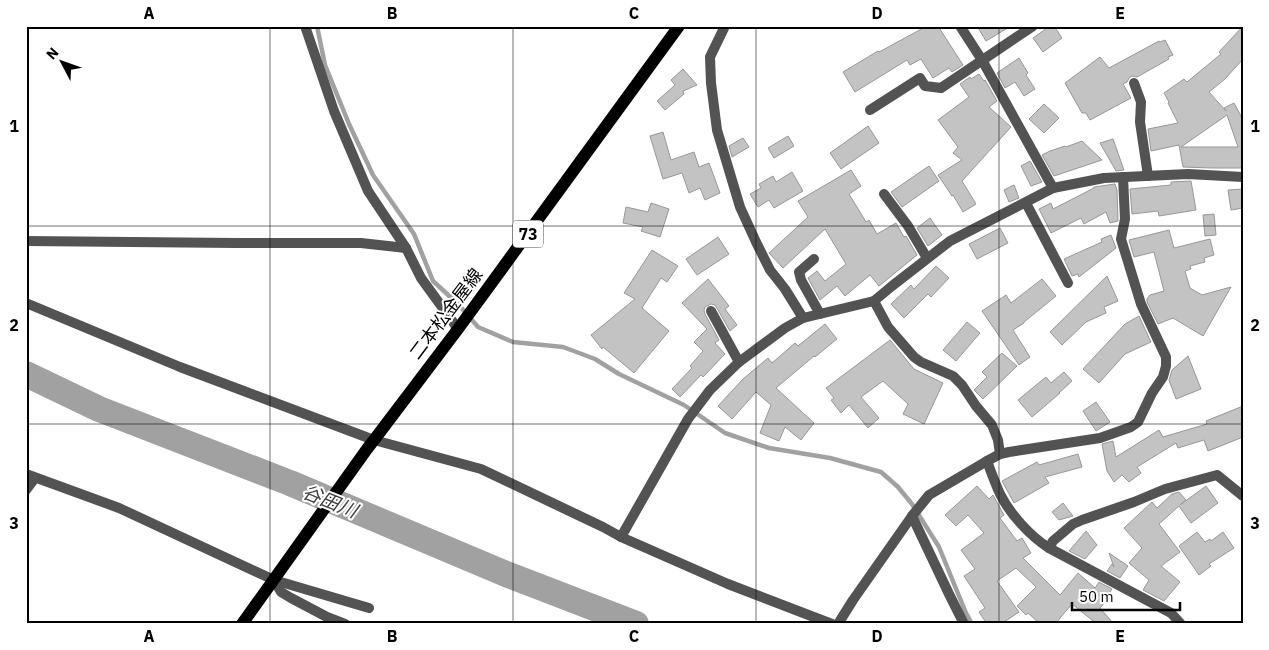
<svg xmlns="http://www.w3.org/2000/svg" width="1269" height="650" font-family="'IBM Plex Sans','Noto Sans JP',sans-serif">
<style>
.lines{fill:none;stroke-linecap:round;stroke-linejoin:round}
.stream{stroke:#a1a1a1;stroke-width:4.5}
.river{stroke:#a1a1a1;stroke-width:26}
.building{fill:#c3c3c3;stroke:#979797;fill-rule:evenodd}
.minor{stroke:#535353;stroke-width:10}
.primary{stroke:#000;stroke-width:12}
.grid{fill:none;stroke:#000;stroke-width:1;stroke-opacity:0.55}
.labels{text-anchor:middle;stroke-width:4;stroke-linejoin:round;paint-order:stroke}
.shield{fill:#fff;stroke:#4c4c4c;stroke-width:1}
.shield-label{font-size:16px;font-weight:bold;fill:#000}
.street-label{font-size:18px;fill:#000;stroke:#fff}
.water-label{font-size:19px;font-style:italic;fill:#424242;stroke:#fff}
.neatline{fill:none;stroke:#000;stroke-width:2}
.grid-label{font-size:16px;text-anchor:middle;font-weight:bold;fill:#000}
</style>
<rect width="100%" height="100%" fill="#fff"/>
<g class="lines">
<polyline class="stream" points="317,26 325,65 349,124 373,175 414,234 433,281 458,304 478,327 513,342 563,347 595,359 619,374 684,405 725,433 769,448 830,458 881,472 898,487 912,504 939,547 966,613 972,624"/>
<polyline class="river" points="26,374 99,409 290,483 506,574 636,624"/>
</g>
<g class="building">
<polygon points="927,26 938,26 963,65 952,72 949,68 933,78 921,59 910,65 907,60 855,92 843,72 878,51 879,52"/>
<polygon points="977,26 1011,26 986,41"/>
<polygon points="1050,26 1054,26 1062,38 1043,52 1033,38"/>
<path d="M1243,26V59L1225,79L1209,92L1226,111L1224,108L1234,103L1241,116L1243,123V168H1211L1183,167L1179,145L1151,151L1148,129L1178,123L1168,103L1169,102L1164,93L1184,79L1187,82L1221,54L1219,52ZM1227,115L1238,147H1181Z"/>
<polygon points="1165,40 1173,55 1168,57 1169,59 1137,77 1132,76 1129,78 1127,82 1123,84 1131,98 1090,120 1086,113 1082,113 1065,83 1100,57 1109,68 1159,41 1160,42"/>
<polygon points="1019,58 1028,73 1026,75 1035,89 1024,96 1015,82 1005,88 997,73"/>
<polygon points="683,69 697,85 683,91 684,94 665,110 657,101 675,85 671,80"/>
<polygon points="979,74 984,81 985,80 997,101 989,107 1011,127 962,181 976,204 963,212 953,195 952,196 938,175 962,160 953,153 958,147 938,120 969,97 960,84 970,77 971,79"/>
<polygon points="1044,104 1059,118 1044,133 1029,119"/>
<polygon points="868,126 879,143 841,169 830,153"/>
<polygon points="663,132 671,160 694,152 699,167 709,163 720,193 705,200 700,188 689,193 682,173 663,179 650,136"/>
<polygon points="788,136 794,146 774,158 768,148"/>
<polygon points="743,138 749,147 732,157 729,146"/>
<polygon points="1113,139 1124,170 1116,171 1100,143"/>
<polygon points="1082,141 1102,160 1054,176 1042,155 1050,151 1065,146 1066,147"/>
<polygon points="1030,161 1042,182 1031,186 1021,166"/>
<polygon points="929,166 939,181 902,207 891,192"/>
<polygon points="851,170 861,186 849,194 866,222 869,220 877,234 896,223 904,237 906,236 917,255 879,286 870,275 845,296 837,286 820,300 808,278 817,271 825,281 846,264 825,229 783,268 769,253 808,217 798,201"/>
<polygon points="792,172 803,191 774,208 769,200 758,207 750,194 761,188 759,184 773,176 776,182"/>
<polygon points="1191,181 1196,210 1159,216 1158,211 1132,214 1130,189 1171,185 1171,182"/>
<polygon points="1115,184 1117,190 1118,221 1110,223 1106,212 1084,224 1081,218 1051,233 1039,209 1051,203 1053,209 1094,188 1094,187"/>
<polygon points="1014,185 1019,198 1009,202 1004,190"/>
<polygon points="1243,189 1243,208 1231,210 1228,190"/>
<polygon points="651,203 669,209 660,237 641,231 643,227 623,223 626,207 648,212"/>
<polygon points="1214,214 1216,235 1205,236 1203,215"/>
<polygon points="930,218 942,235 928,246 917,228"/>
<polygon points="1000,228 1008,243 977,259 969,244"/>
<polygon points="1169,230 1174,248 1210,239 1214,255 1204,258 1205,262 1190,266 1191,269 1185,271 1190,288 1202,295 1231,287 1203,336 1173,318 1158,324 1147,302 1147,299 1150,295 1164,291 1154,252 1134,257 1129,240"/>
<polygon points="1111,235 1116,248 1079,277 1078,274 1072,276 1064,259 1102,242 1101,239"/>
<polygon points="718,237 729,254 697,275 686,259"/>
<polygon points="652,250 678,266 667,282 661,278 642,308 669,331 634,373 603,347 602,349 591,335 635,299 624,293"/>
<polygon points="936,266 949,278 931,297 928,294 904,318 891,304 911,285 914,289"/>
<polygon points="1107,276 1118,301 1104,307 1106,313 1086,322 1062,345 1050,332"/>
<polygon points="708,279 729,306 725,309 737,325 730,331 715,305 711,304 705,307 704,310 705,314 719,340 715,343 725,354 703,377 701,375 680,397 672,389 692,368 690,366 703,351 694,342 707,329 682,303"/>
<polygon points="1042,279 1056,296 1024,322 1024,323 1013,330 1030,357 1019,365 982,311 1006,295 1011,303"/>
<polygon points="1139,316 1151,342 1125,354 1099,383 1083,369 1125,324"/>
<polygon points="967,322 980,333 956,361 943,350"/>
<polygon points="825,324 837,339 815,357 814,356 776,388 814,423 801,440 785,427 779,441 760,433 771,405 756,392 732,419 718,406 743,379 768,358 772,363 795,343 798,346"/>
<polygon points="890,340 914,369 943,383 924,424 903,414 908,404 883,381 861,397 879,418 868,428 849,405 841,413 831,400 834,398 826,388"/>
<polygon points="1002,353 1017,366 983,399 974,390 987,377 982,372"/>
<polygon points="1188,356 1201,389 1176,399 1169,380 1172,370"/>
<polygon points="1064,372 1072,381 1059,393 1060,393 1032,417 1018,400 1046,377 1051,383"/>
<polygon points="1096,402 1110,422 1096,431 1083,411"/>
<polygon points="1243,406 1243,437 1208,451 1204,440 1178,448 1176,443 1137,467 1141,473 1129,482 1122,475 1114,482 1107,471 1102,444 1113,441 1116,457 1159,430 1163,437 1207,424 1206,421"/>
<polygon points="1078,454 1082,467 1045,477 1049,483 1014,503 1002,481 1037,462 1039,465"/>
<polygon points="977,486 989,499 993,495 1004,515 1000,518 1017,541 1022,538 1031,553 1023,558 1060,595 1078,573 1095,588 1099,582 1112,589 1110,592 1112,594 1100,608 1114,624 1097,624 1072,604 1055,624 1040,624 1028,613 1026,615 1017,606 1036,587 1016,568 997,581 1019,612 1001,624 987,624 979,612 985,608 964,576 975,569 961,550 984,533 968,515 956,526 945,515"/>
<polygon points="1206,486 1218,503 1191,523 1179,506 1159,524 1180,552 1161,566 1180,582 1164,601 1143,590 1149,580 1129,563 1142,548 1124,528 1152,502 1157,508 1172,494 1179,492 1186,500 1180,505"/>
<polygon points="1063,503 1073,516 1059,520 1052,512"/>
<polygon points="1086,531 1097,545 1085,559 1069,551"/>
<polygon points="1197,532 1205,542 1210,539 1211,541 1223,532 1234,548 1209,564 1211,566 1199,575 1179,546"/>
<polygon points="1109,553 1128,566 1120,578 1107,571 1112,564 1114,567"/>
</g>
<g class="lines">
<g class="minor">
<polyline points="305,26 334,111 368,191 406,248 421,278 458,329"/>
<polyline points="725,26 710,57 711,83 717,130 740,207 756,242 770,270 785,289 803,318"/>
<polyline points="1134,83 1141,102 1140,122 1148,176"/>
<polyline points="870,110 920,78 925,86 941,88 1033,26"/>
<polyline points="1053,188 1104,178 1188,174 1243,177"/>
<polyline points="884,194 908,226 927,258"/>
<polyline points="1026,203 1068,283"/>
<polyline points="26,241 236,243 361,243 406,248"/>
<polyline points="814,259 799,272 801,280 820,314"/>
<polyline points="874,301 888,327 914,357 921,362 953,376 962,385 976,406 992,425 998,440 1000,454"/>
<polyline points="26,303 180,367 374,440 481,469 603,527 621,537 728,584 832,624"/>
<polyline points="711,311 739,362"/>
<path d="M987,461C991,472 995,483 1000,494C1010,514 1030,536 1049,548L1171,613L1181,624"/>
<polyline points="26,474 119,508 274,580 369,608"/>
<polyline points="26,490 35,478"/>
<polyline points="912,516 949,594 964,624"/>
<polyline points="621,537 688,419 710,390 739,362 785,328 803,318 874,301 892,286 950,241 1053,188 982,60 960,26"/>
<polyline points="1049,548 1053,541 1073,524 1082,520 1134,502 1165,489 1217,475 1243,496"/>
<polyline points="274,580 281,592 291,598 327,617 345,624"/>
<polyline points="838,624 853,600 912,516 929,495 987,461 1000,454 1009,452 1100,438 1131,427 1138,422 1152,393 1163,377 1166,366 1166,357 1141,304 1121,239 1125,219 1123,177"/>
</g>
<polyline class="primary" points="242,624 367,449 374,440 458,329 679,26"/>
</g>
<path class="grid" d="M270,26V624M513,26V624M756,26V624M999,26V624M26,226H1243M26,424H1243"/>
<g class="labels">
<rect class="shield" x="513" y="220.5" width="30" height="27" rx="4"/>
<g class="shield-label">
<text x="528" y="240">73</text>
</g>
<g class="street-label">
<text transform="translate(446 314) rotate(-53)" y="6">二本松金屋線</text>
</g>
<g class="water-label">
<text transform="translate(330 501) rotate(22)" y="7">谷田川</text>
</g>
</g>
<rect width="1269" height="650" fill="none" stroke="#ffffff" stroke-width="55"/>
<g transform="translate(62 62) rotate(311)" stroke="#ffffff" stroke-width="4" paint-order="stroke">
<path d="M0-4L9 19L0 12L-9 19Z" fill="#000000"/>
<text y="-8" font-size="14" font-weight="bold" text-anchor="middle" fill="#000000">N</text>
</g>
<path d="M1072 602v8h108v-8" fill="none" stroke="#000000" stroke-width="2.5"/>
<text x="1079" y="602" font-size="15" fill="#000000" stroke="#ffffff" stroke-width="4" paint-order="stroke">50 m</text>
<rect x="28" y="28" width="1214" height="594" class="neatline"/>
<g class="grid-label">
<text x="149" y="19">A</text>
<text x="392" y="19">B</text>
<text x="634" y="19">C</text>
<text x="877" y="19">D</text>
<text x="1120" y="19">E</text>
<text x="14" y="132">1</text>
<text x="1255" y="132">1</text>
<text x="14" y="331">2</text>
<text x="1255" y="331">2</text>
<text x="14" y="529">3</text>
<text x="1255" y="529">3</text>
<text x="149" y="642">A</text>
<text x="392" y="642">B</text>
<text x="634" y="642">C</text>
<text x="877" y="642">D</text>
<text x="1120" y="642">E</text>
</g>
</svg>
